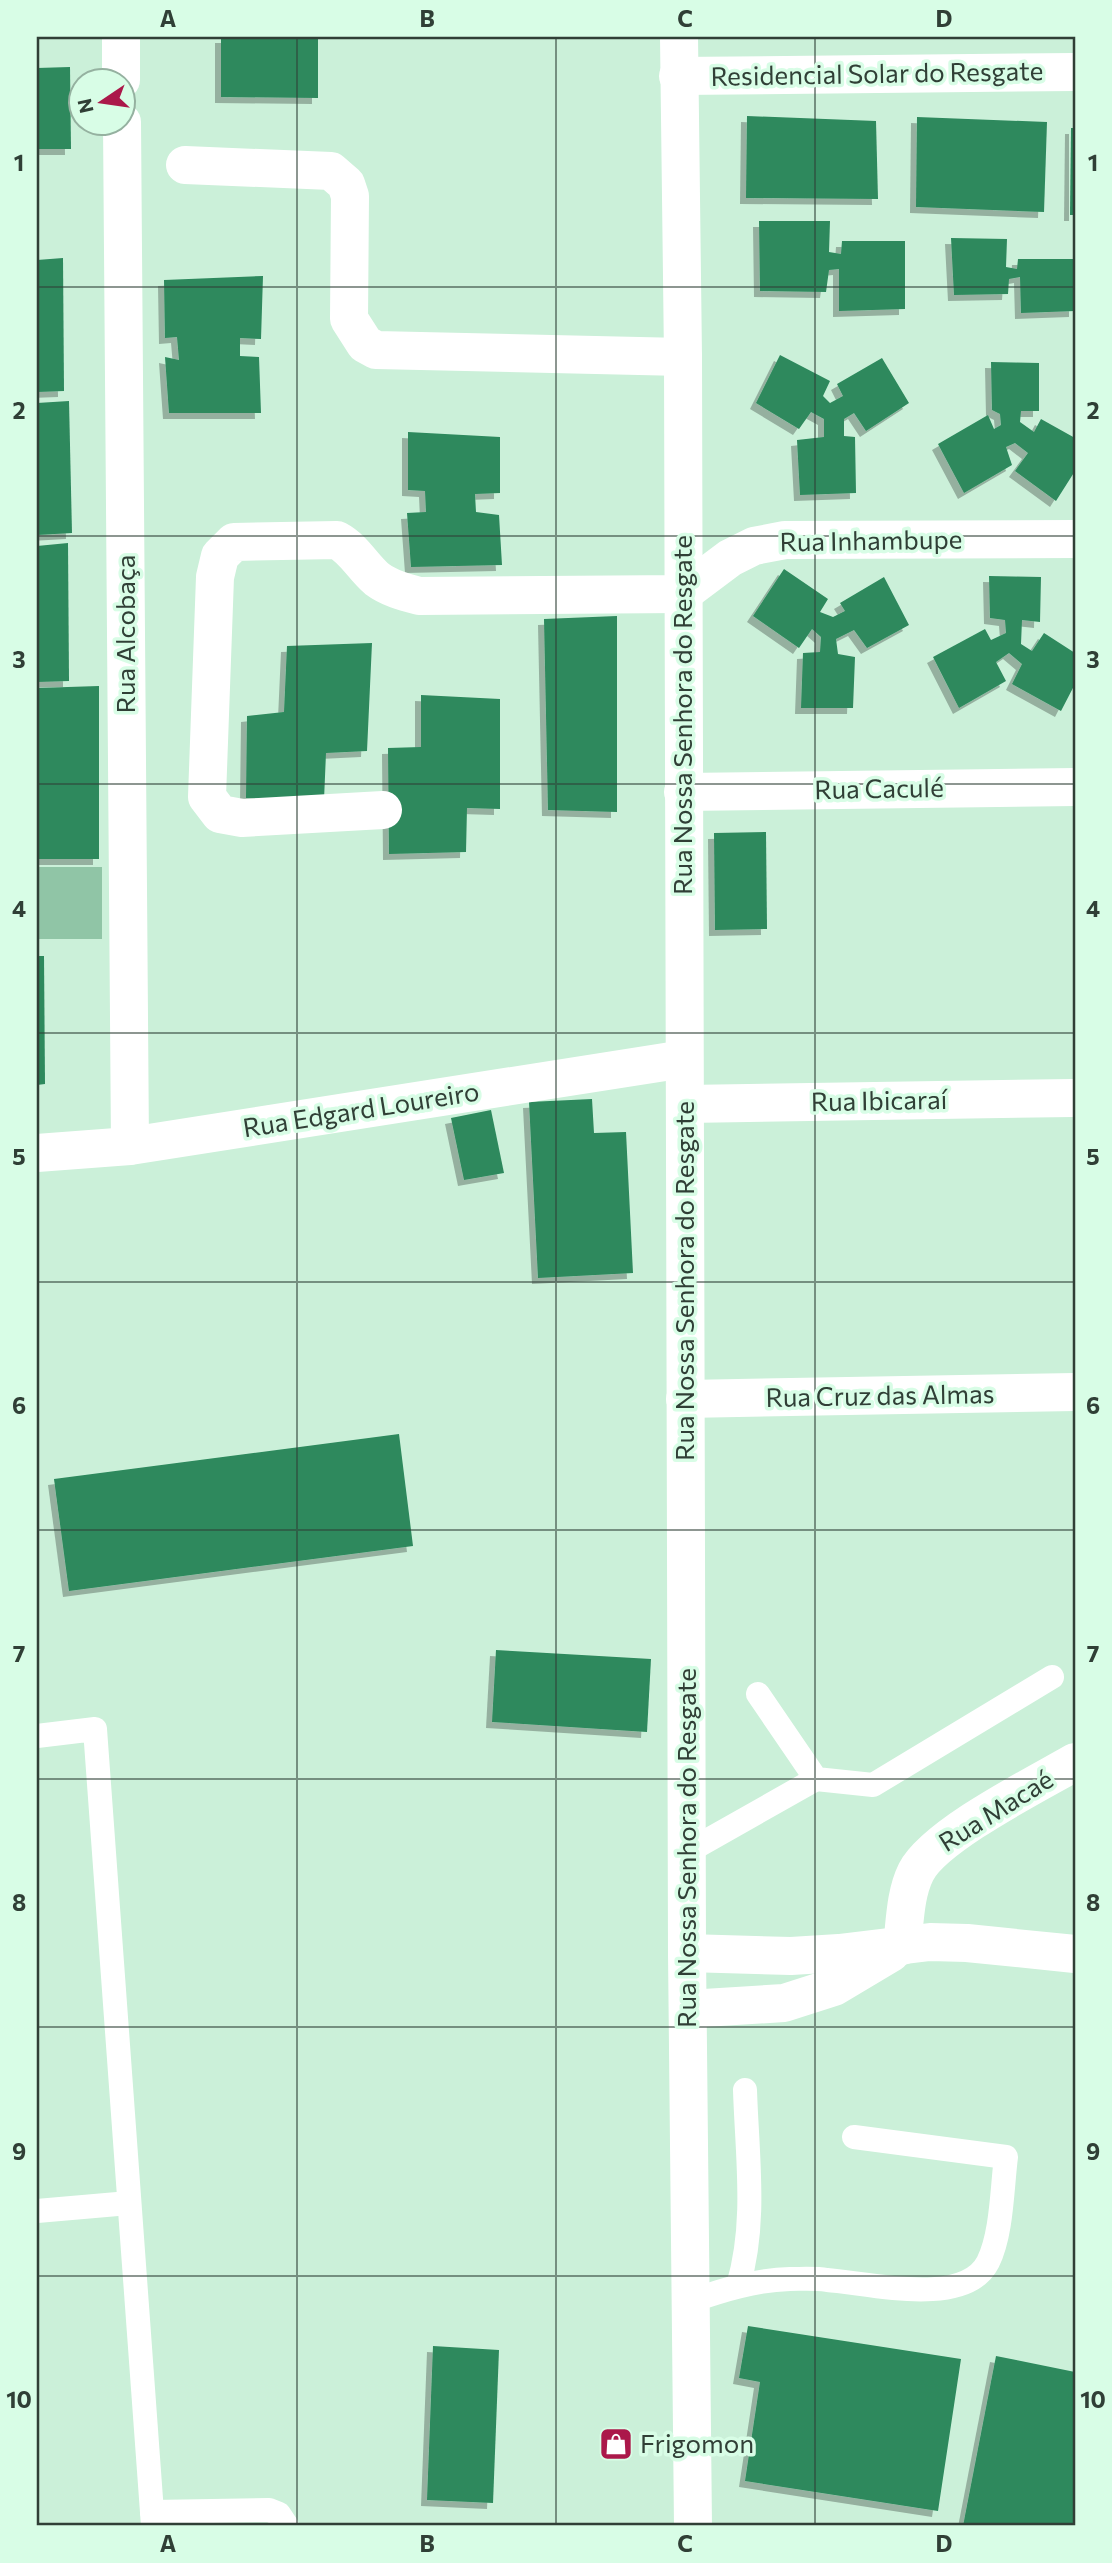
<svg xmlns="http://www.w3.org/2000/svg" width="1112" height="2563" font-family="Commissioner,sans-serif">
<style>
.green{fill:#90c5a6}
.building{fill:#2d895d;filter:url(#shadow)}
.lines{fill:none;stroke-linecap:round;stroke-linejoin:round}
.service{stroke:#fff;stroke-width:24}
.minor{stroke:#fff;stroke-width:38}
.grid{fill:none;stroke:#303f36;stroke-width:2;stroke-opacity:0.55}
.labels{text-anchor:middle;stroke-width:7;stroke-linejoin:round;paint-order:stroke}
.street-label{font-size:26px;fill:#303f36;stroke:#d8fde6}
.poi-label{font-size:26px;fill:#303f36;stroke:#d8fde6;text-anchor:start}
.neatline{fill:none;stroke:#303f36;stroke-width:2.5}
.grid-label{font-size:23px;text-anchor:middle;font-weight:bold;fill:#303f36}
</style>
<defs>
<filter id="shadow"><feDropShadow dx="-6" dy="6" stdDeviation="0" flood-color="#0004"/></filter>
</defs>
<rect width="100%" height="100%" fill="#cbf0d9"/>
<rect class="green" x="37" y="867" width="65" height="72"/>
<g class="building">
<polygon points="221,37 318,37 318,98 221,97"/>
<polygon points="70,67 71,149 37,149 37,68"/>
<polygon points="747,116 876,121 878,199 746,198"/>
<polygon points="917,117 1047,122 1044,212 916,207"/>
<polygon points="1071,128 1075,128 1075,215 1070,215"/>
<polygon points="759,221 830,221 829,252 841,254 842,241 905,241 905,309 839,311 839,269 829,270 826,292 760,291"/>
<polygon points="951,238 1007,239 1006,267 1017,269 1018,259 1075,259 1075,311 1021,313 1020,277 1009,279 1008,294 954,295"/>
<polygon points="63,258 64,391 37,392 37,260"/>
<polygon points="263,276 261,339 240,338 240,356 259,357 261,413 169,413 165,357 179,360 177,337 165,338 164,280"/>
<polygon points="780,355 830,381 823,396 830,403 843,396 837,384 882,358 909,403 866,431 854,413 844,419 844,436 855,437 856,493 800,495 797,440 824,437 824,419 811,412 799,429 756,403"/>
<polygon points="991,362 1039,363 1039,411 1021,411 1020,422 1034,432 1041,419 1075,438 1075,471 1056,501 1015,471 1028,453 1015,443 1006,447 1012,465 964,493 938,444 988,415 994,429 1001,425 1000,414 992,410"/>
<polygon points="69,401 72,533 37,535 37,403"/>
<polygon points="408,432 500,437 500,493 475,494 476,512 499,515 502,565 411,567 407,513 426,512 425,491 408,490"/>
<polygon points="68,543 69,681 37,682 37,546"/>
<polygon points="784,569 828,599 820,612 833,617 845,611 840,603 884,577 909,625 867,648 854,630 836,639 838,654 855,657 853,708 801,708 803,653 820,652 821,637 812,629 799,648 753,616"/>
<polygon points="989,576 1041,577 1040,622 1022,620 1021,644 1032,651 1044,633 1075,653 1075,684 1061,711 1012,684 1022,664 1009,653 996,662 1006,681 959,708 933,657 985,629 991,640 1006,633 1005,620 990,618"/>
<polygon points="617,616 617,812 548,810 544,619"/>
<polygon points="372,643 367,751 326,753 324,800 246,798 247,716 284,712 287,646"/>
<polygon points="99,686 99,859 37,859 37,688"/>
<polygon points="421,695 500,699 500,809 467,808 466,852 389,854 388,748 421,747"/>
<polygon points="766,832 767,929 715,930 714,833"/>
<polygon points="37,956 44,956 45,1084 37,1085"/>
<polygon points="592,1099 594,1133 626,1132 633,1273 538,1278 529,1102"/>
<polygon points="491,1110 504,1173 464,1180 451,1118"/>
<polygon points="399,1434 413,1546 69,1591 54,1479"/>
<polygon points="496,1650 651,1659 647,1732 492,1722"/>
<polygon points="748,2326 961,2359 938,2511 745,2481 760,2382 739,2378"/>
<polygon points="433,2346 499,2350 493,2503 427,2500"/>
<polygon points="996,2356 1075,2372 1075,2526 963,2526"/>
</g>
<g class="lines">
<g class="service">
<polyline points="758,1694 816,1779 873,1785 1052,1677"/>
<polyline points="37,1736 95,1729 153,2526"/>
<polyline points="687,1852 816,1779"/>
<polyline points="37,2211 129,2203"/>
<path d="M738,2286C757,2223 747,2155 745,2090"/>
<path d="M691,2301C723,2290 755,2280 790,2279C802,2279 815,2278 827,2280C868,2283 965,2308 988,2262C1002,2234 1002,2188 1006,2157L854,2137"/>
<polyline points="152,2512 269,2510 279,2514 287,2526"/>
</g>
<g class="minor">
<polyline points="121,37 121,80"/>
<polyline points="679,37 683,357 687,1953 693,2526"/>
<polyline points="678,76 1075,72"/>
<polyline points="122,122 130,1146"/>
<polyline points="185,165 331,171 346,184 350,196 349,319 365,344 376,350 683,357"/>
<polyline points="683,792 1075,787"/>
<path d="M383,810L242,818L220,814L207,797L215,577L220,556L234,542L337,540C354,549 362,566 377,579C389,588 404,592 419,596L682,594L730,558L754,546L785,540L1075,539"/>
<polyline points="686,1104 1072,1098"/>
<polyline points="37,1153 130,1146 684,1059"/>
<polyline points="685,1399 1075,1392"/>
<path d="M902,1946C905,1922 905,1894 916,1872C935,1835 1037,1784 1075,1762"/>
<polyline points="687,1953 791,1956 839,1953 930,1942 967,1943 1075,1954"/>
<polyline points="688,2009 784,2003 834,1987 891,1953"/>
</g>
</g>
<path class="grid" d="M297,37V2526M556,37V2526M815,37V2526M37,287H1075M37,536H1075M37,784H1075M37,1033H1075M37,1282H1075M37,1530H1075M37,1779H1075M37,2027H1075M37,2276H1075"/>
<defs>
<symbol id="shop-square" viewBox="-11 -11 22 22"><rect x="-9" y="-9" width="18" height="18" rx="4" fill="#ab184a" stroke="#d8fde6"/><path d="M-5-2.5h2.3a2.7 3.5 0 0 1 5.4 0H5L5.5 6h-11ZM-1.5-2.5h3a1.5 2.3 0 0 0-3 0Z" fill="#fff"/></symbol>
</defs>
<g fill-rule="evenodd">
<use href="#shop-square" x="597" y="2425" width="38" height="38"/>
</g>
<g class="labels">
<g class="street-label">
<text transform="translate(877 74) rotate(-1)" y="9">Residencial Solar do Resgate</text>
<text transform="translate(871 541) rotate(-1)" y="9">Rua Inhambupe</text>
<text transform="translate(126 634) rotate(-90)" y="9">Rua Alcobaça</text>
<text transform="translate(683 715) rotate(-90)" y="9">Rua Nossa Senhora do Resgate</text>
<text transform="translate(879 789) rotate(-1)" y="9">Rua Caculé</text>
<text transform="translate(879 1101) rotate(-1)" y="9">Rua Ibicaraí</text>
<text transform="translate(361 1110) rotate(-9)" y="9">Rua Edgard Loureiro</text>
<text transform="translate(685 1281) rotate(-90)" y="9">Rua Nossa Senhora do Resgate</text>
<text transform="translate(880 1396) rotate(-1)" y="9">Rua Cruz das Almas</text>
<text transform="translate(996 1811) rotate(-32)" y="9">Rua Macaé</text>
<text transform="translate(687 1848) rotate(-90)" y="9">Rua Nossa Senhora do Resgate</text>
</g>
<g class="poi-label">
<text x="640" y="2453">Frigomon</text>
</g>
</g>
<rect width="1112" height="2563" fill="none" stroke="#d8fde6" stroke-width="77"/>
<g transform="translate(102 102) rotate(257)"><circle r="33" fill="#d8fde6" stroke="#95b1a0" stroke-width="2"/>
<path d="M0-5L12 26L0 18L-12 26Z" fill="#ab184a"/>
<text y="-10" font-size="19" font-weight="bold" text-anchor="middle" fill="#303f36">N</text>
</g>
<rect x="38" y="38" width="1036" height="2486" class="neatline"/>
<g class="grid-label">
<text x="168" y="27">A</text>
<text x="427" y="27">B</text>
<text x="685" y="27">C</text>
<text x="944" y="27">D</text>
<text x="19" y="171">1</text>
<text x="1093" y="171">1</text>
<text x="19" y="419">2</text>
<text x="1093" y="419">2</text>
<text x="19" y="668">3</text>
<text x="1093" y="668">3</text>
<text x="19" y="917">4</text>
<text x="1093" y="917">4</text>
<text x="19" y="1165">5</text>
<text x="1093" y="1165">5</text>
<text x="19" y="1414">6</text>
<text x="1093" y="1414">6</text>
<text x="19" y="1662">7</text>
<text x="1093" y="1662">7</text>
<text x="19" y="1911">8</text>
<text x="1093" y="1911">8</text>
<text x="19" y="2160">9</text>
<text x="1093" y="2160">9</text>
<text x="19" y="2408">10</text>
<text x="1093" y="2408">10</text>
<text x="168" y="2552">A</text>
<text x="427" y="2552">B</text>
<text x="685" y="2552">C</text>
<text x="944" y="2552">D</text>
</g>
</svg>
